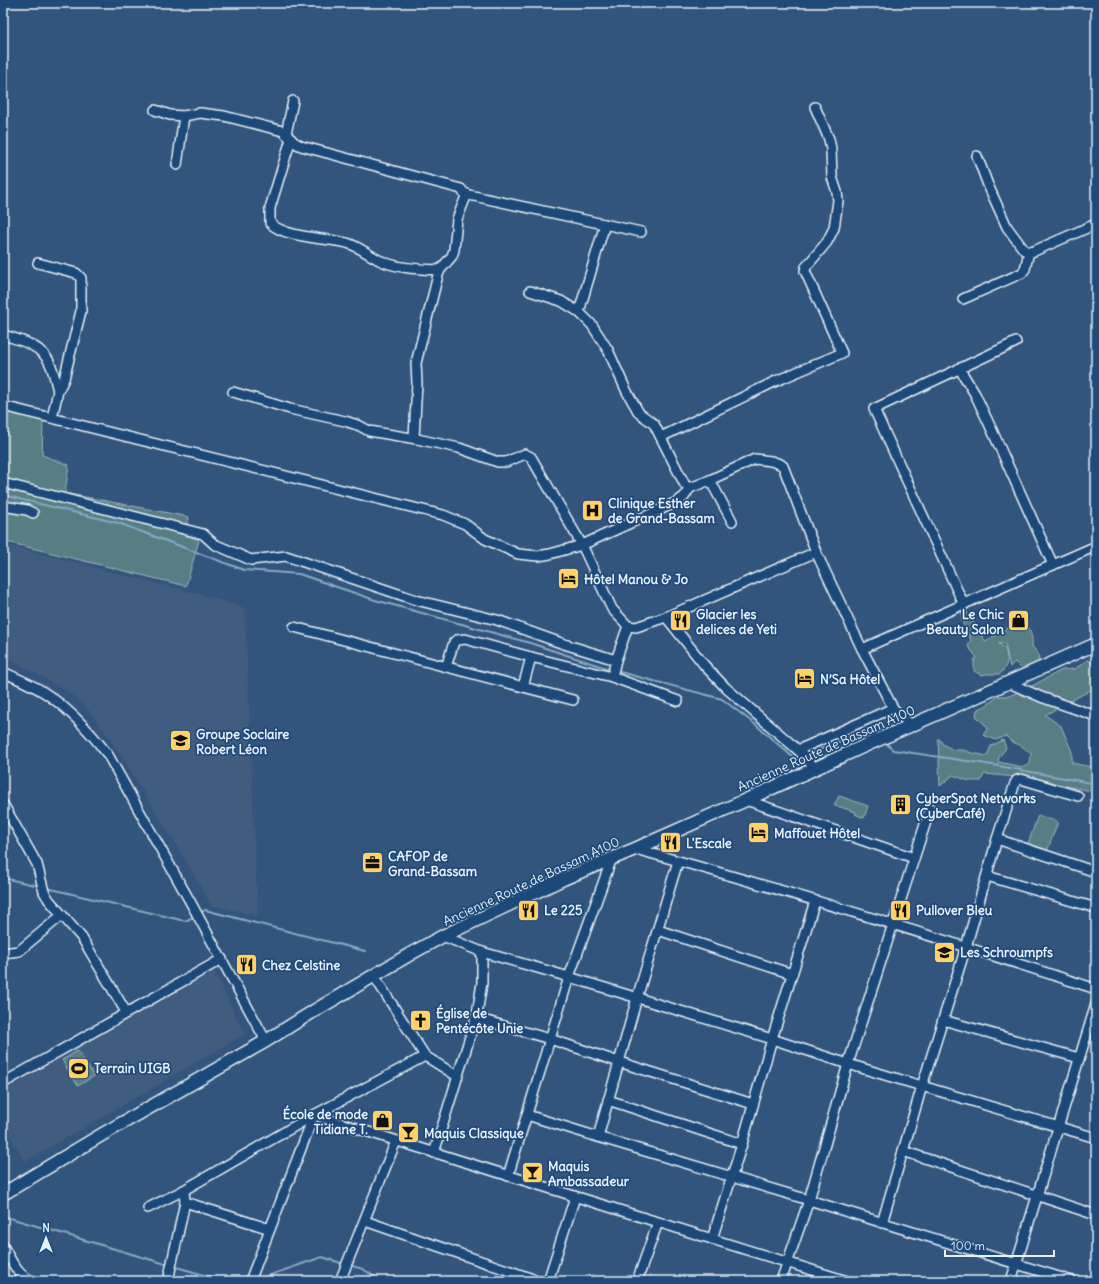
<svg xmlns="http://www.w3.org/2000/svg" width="1099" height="1284" font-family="Delius,sans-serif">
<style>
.built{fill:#415c7e}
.green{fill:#597d83;stroke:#a0b7be}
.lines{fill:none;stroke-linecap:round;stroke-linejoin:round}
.stream{stroke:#86aac4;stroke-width:2}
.minor-casing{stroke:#e8f1f8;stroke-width:12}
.major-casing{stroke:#e8f1f8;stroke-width:15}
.minor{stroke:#1f4a7a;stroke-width:9}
.major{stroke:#1f4a7a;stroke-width:12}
.labels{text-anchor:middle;stroke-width:3.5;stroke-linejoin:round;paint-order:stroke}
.poi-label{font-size:13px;font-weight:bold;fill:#e8f1f8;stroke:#1f4a7a;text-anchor:start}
.street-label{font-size:13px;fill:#e8f1f8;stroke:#1f4a7a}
</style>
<rect width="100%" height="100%" fill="#33547c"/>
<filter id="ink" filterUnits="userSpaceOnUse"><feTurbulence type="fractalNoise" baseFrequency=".025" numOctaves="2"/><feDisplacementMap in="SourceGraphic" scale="8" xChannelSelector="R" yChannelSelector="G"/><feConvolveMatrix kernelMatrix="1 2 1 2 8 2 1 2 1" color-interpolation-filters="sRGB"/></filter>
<g filter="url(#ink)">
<g class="built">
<polygon points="3,544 203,595 245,608 258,916 211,905 178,848 124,760 98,722 83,704 65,690 10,659 3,657"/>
<polygon points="213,969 245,1034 25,1162 3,1124 3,1091"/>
</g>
<g class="green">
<polygon points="3,409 43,420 42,455 69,465 65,493 189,517 185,535 199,540 186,586 3,541"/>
<path d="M965,609L986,642L995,635L1024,620C1030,628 1033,636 1032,646L1038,654L1039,661L1023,670L1015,662L1010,667L1005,644L998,643L1005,648C1008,661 1009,664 1000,674H986L981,675L974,671V660L977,658L968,646L971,640L962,621L961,611Z"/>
<path d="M1087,660L1096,664V687L1045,715L1061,726L1072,752V763L1096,768V792L1026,778L984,774L981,781H969L953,775L940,786L938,738L944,745L954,750H963L972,753L987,756L991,746L1003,740L1006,748L999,757L998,762L1023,767L1030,764L1031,753C1027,752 1027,749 1023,747C1015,741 1014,746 1006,736L996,740L983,735L988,728L976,716L977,710L987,705L998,696H1009L1030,687L1062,670L1075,669Z"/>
<polygon points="839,796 868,806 864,818 855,814 856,812 834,805"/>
<polygon points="1038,815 1058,822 1046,854 1027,847"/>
<polygon points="78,1051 94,1076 78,1086 62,1060"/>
</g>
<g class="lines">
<g class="stream">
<polyline points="3,495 118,523 244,570 299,574 375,600 530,643 612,670"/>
<polyline points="616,671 722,699 756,725 795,759 802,757"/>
<polyline points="885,742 893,750 993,765 1096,784"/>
<polyline points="806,755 871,729 878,735"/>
<polyline points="3,878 39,886"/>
<polyline points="47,888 185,921 195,916"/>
<polyline points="199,914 205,910 365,951"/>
<polyline points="3,1216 169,1265"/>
<polyline points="349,1265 363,1269 381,1281"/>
<polyline points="173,1266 225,1281"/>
<polyline points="253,1281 322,1257 344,1264"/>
</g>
<defs>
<g id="minor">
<path d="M155,110L170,115L184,116L200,113L224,116L283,131C291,138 291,142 301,146L461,189L464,193L469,195L641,232"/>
<polyline points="286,134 293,101"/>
<path d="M291,139L270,208V223C285,238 326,238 347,243C358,246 369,255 379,260C398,269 420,269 440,270"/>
<polyline points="977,156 988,185 1007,227 1024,250 1029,252 1034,251 1096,224"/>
<polyline points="177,165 184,116"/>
<polyline points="38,263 76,273 81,278 81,311 64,379 58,391 52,418"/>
<polyline points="530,291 561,301 579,312 592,325 608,350 626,390 639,413 654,424 685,485 690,488"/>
<polyline points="963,299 1022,273 1025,269 1029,252"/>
<polyline points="579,312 605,224"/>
<path d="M3,335C21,340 44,346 51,366C54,374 56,383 58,391"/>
<polyline points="959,368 975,394 991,428 1053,565"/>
<polyline points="233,392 290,409 345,421 360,426 369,431 417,439 459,448 498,462 506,462 525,454 531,457 582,545 612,609 628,626 636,627 666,617 816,552"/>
<polyline points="3,406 443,515 465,524 485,539 518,554 538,556 550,554 582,545 677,502 684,497 690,488 710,480 755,459 771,461 780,464 783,466 816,552 862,649 893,708 911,725"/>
<polyline points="661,437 776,381 842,353 805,271 806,267 827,242 834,228 838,201 837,192 832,177 831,149 829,139 815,107"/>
<polyline points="414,438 417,383 416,363 438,275 440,270 452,256 454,250 457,219 467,194"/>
<polyline points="710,480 732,521"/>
<polyline points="3,483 203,534 214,544 251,560 286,556 416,600 497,620 564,644 616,660"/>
<polyline points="3,506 27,510 33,513"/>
<polyline points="964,605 874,409 1016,342"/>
<polyline points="666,617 705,666 726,688 798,750 816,769"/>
<polyline points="294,627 573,700"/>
<polyline points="862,649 1096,546"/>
<polyline points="446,667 454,642 457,640 465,639 531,657"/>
<path d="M3,672C16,678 30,684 42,691C69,708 89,730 108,755L192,905L266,1041"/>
<polyline points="612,677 616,660 628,626"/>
<polyline points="1007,682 1041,697 1096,716"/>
<polyline points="523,687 531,657 612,677 678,701"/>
<polyline points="798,750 893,708"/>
<polyline points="746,800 914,858"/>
<polyline points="3,804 37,864 44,892 49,900 82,938 126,1012"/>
<polyline points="997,839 1096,872"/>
<path d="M635,849C790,891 943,939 1096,989"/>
<polyline points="987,876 1096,908"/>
<polyline points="658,930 792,974"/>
<polyline points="443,936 482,952 569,977 772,1039 848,1064 1096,1138"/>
<polyline points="3,953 19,951 62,915"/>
<polyline points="374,976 425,1056 457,1076"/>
<polyline points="476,1018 550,1039 619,1062 753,1104"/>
<polyline points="943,1020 1079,1058"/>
<polyline points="3,1083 222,959"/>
<polyline points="608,1100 742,1144"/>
<polyline points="527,1115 598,1137 809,1200 1072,1281"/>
<polyline points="598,1137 637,998 678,861"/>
<polyline points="903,1151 1096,1215"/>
<polyline points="434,1153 477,1014 482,983 482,952"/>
<polyline points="508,1176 569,977 612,858"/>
<polyline points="184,1190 185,1202 270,1229"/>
<polyline points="148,1208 184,1190 314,1115 425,1056"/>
<polyline points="365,1221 539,1281"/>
<polyline points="882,1223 922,1086 966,947 997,839 1015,783 1017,780 1021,779 1078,796"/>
<polyline points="712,1239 742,1144 772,1039 815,901"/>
<path d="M3,1246C11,1260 17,1276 33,1281"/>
<polyline points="168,1281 185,1202"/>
<polyline points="250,1281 314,1115 847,1281"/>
<polyline points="340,1281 396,1141"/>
<polyline points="548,1281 575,1197"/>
<polyline points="637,1281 658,1222"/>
<polyline points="781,1281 809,1200 848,1064 930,809"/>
<polyline points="1011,1281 1096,1004"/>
</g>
<polyline id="major" points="3,1194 103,1134 266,1041 314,1011 412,953 443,936 563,879 635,849 746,800 862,747 1096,644"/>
</defs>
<use href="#minor" class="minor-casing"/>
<use href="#major" class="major-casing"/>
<use href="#minor" class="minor"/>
<use href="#major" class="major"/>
</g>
</g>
<defs>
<symbol id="hospital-square" viewBox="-11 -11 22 22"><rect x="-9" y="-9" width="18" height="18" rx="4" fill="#ffd166" stroke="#1f4a7a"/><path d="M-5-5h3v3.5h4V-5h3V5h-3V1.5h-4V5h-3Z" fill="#111"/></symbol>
<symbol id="hotel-square" viewBox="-11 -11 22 22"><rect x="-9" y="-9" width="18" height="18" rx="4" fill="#ffd166" stroke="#1f4a7a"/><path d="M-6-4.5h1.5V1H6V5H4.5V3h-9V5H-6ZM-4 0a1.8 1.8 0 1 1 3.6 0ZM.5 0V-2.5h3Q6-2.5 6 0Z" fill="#111"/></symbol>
<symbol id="restaurant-square" viewBox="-11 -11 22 22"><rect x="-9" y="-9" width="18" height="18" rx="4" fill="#ffd166" stroke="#1f4a7a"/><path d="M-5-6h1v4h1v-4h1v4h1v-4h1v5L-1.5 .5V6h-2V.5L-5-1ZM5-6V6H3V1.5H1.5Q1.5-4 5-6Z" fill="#111"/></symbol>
<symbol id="shop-square" viewBox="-11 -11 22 22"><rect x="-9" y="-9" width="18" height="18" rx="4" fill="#ffd166" stroke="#1f4a7a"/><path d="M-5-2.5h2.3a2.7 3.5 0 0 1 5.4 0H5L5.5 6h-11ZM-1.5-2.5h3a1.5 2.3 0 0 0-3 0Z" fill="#111"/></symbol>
<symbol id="school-square" viewBox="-11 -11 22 22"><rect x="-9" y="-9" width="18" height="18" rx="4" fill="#ffd166" stroke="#1f4a7a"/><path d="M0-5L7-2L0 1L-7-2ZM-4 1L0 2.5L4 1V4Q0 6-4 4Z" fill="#111"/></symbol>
<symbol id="building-square" viewBox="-11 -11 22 22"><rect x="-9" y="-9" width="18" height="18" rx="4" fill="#ffd166" stroke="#1f4a7a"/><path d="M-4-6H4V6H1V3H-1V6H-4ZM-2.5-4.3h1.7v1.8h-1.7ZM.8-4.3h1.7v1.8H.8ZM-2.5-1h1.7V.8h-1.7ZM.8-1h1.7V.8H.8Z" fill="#111"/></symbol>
<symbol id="office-square" viewBox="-11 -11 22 22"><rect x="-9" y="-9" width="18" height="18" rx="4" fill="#ffd166" stroke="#1f4a7a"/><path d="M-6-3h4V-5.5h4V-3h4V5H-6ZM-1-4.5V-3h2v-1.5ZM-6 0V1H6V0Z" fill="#111"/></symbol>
<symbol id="church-square" viewBox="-11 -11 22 22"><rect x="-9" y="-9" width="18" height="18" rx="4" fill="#ffd166" stroke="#1f4a7a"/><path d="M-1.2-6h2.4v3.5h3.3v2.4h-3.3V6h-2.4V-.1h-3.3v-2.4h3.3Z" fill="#111"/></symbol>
<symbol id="stadium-square" viewBox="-11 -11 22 22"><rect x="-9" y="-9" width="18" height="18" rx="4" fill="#ffd166" stroke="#1f4a7a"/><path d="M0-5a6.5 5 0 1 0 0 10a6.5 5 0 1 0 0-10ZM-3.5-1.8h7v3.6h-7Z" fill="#111"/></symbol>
<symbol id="bar-square" viewBox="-11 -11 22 22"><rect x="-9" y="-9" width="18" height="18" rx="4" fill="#ffd166" stroke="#1f4a7a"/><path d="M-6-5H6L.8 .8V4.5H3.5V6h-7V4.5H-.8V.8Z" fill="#111"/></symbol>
</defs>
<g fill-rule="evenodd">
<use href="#hospital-square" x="580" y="498" width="25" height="25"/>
<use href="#hotel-square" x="556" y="566" width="25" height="25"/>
<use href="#restaurant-square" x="668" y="608" width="25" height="25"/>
<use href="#shop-square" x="1006" y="608" width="25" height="25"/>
<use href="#hotel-square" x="792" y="666" width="25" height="25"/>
<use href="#school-square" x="168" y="728" width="25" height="25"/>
<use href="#building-square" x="888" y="792" width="25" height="25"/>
<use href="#hotel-square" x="746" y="820" width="25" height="25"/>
<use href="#restaurant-square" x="658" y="830" width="25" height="25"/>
<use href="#office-square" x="360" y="850" width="25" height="25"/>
<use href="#restaurant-square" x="516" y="898" width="25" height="25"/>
<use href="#restaurant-square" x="888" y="898" width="25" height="25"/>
<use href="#school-square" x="932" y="940" width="25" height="25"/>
<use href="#restaurant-square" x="234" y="952" width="25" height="25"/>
<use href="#church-square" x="408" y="1008" width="25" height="25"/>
<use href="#stadium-square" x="66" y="1056" width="25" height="25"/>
<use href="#shop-square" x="370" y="1108" width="25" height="25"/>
<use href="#bar-square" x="396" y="1120" width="25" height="25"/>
<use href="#bar-square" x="520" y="1160" width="25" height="25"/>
</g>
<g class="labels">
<g class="poi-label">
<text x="608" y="508">Clinique Esther<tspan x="608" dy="15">de Grand-Bassam</tspan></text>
<text x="584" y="584">Hôtel Manou &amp; Jo</text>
<text x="696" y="619">Glacier les<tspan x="696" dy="15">delices de Yeti</tspan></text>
<text x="1004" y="619" text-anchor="end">Le Chic<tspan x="1004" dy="15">Beauty Salon</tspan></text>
<text x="820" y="684">N’Sa Hôtel</text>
<text x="196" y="739">Groupe Soclaire<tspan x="196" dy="15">Robert Léon</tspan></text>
<text x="916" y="803">CyberSpot Networks<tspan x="916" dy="15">(CyberCafé)</tspan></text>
<text x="774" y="838">Maffouet Hôtel</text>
<text x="686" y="848">L'Escale</text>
<text x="388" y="861">CAFOP de<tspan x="388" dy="15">Grand-Bassam</tspan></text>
<text x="544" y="915">Le 225</text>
<text x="916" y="915">Pullover Bleu</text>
<text x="960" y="957">Les Schroumpfs</text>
<text x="262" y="970">Chez Celstine</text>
<text x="436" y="1018">Église de<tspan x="436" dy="15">Pentécôte Unie</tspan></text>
<text x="94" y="1073">Terrain UIGB</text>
<text x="368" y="1119" text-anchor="end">École de mode<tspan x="368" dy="15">Tidiane T.</tspan></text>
<text x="424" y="1138">Maquis Classique</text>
<text x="548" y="1171">Maquis<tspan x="548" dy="15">Ambassadeur</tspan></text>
</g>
<g class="street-label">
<text transform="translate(826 748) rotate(-24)" y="5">Ancienne Route de Bassam A100</text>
<text transform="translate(531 881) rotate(-25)" y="5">Ancienne Route de Bassam A100</text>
</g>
</g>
<rect width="1099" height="1284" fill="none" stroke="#1f4a7a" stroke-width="16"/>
<rect x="8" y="8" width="1083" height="1268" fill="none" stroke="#e8f1f8" stroke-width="1.5" filter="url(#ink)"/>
<g transform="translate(46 1238)" stroke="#1f4a7a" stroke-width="3" paint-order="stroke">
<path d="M0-3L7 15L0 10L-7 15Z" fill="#e8f1f8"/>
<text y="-6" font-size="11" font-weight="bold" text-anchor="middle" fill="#e8f1f8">N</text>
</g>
<path d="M945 1250v6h109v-6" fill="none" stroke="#e8f1f8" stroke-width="2"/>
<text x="951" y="1250" font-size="12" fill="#e8f1f8" stroke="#1f4a7a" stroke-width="3" paint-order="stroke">100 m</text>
</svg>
